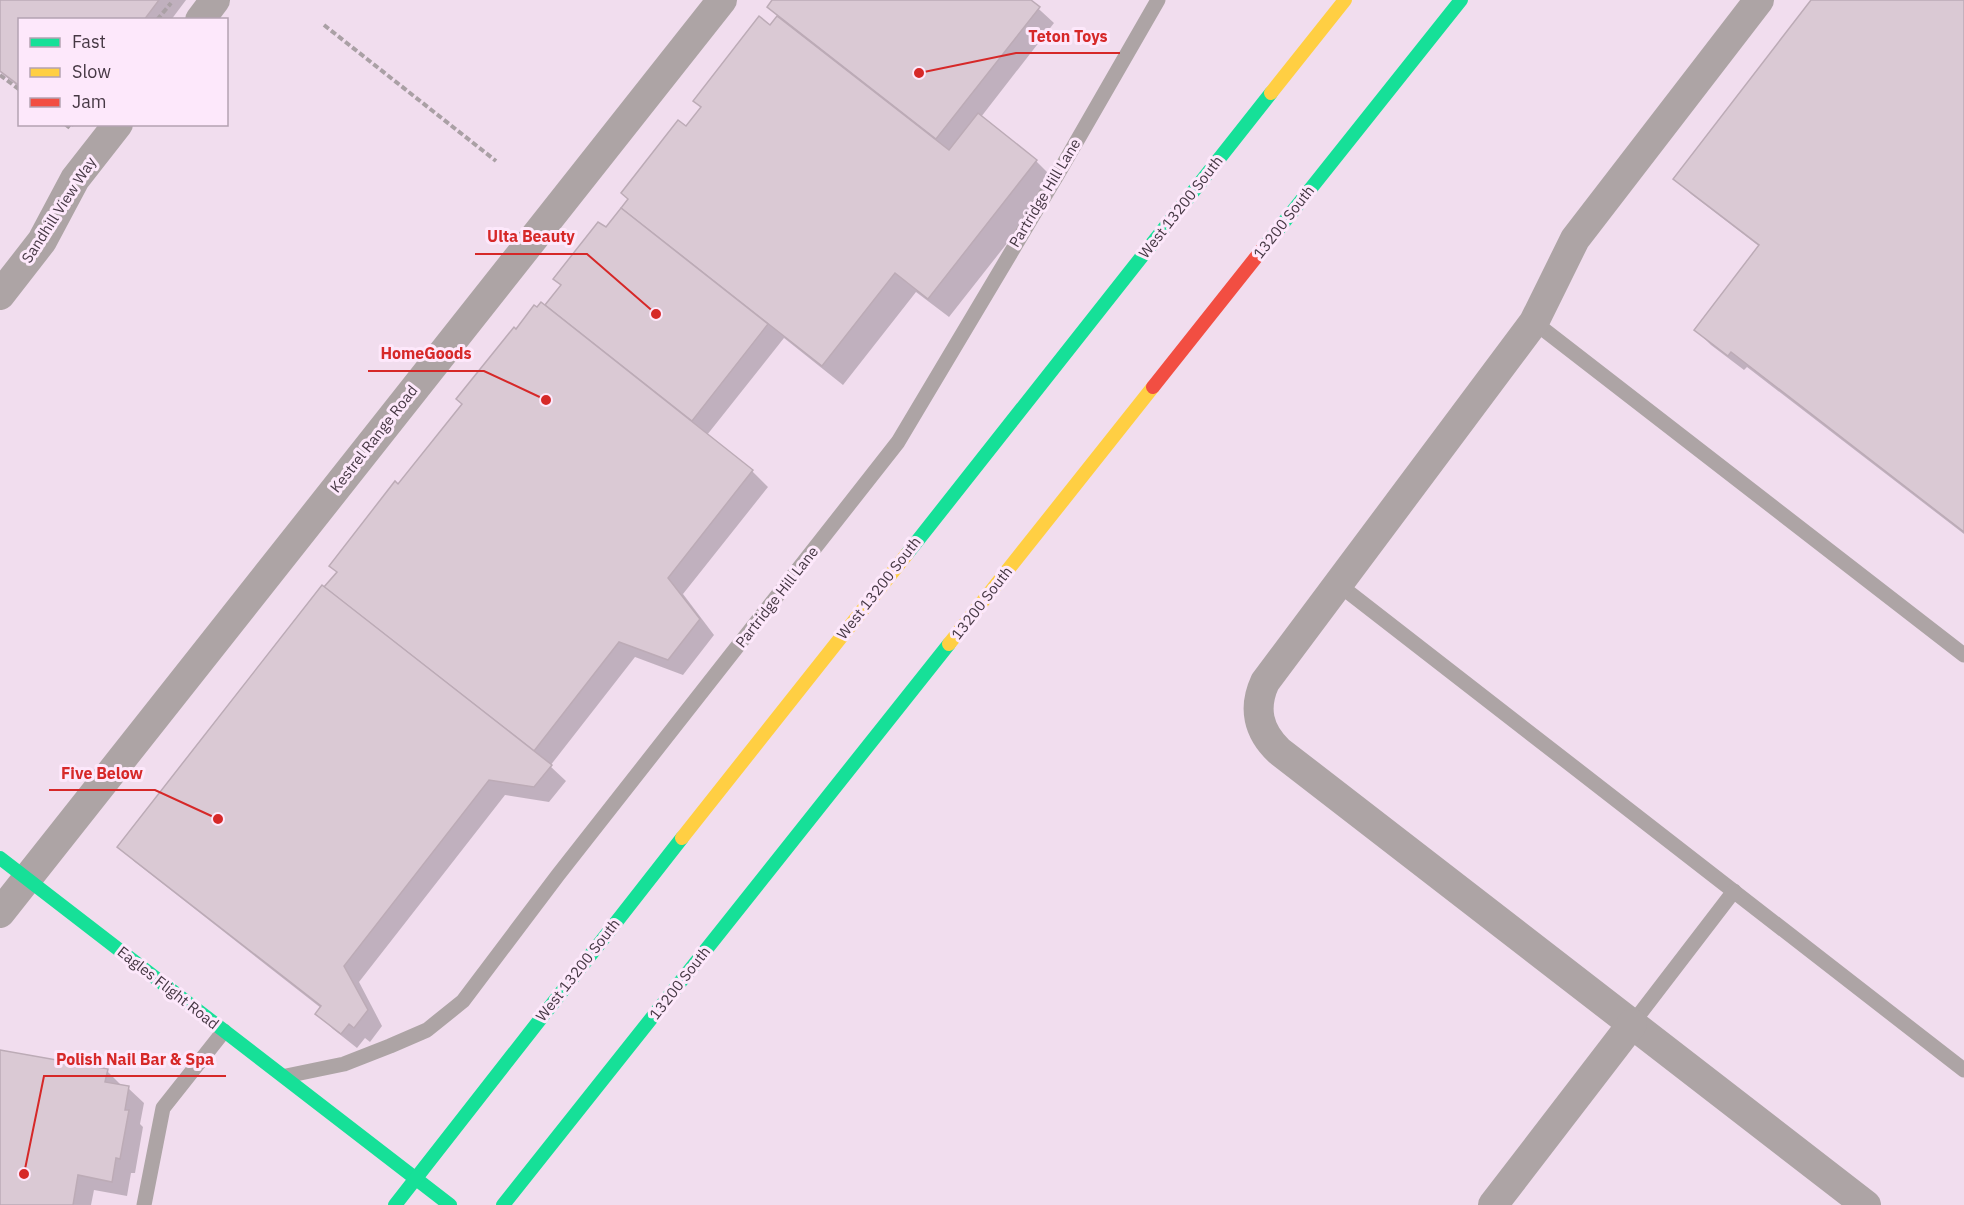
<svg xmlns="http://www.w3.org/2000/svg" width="1964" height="1205" font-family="'IBM Plex Sans',sans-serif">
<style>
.shadow{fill:#0003}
.building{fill:#dac9d4;stroke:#bcabb6;stroke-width:1.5}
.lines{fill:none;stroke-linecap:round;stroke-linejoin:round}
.path{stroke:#aaa0a5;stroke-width:4;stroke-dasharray:6 3;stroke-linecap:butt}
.lane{stroke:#ada4a5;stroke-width:15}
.street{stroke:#ada4a5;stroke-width:30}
.fast{stroke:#16e098;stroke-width:14}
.slow{stroke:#ffcf43;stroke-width:14}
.jam{stroke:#f24e42;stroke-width:14}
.labels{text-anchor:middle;stroke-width:6;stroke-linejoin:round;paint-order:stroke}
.street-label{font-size:15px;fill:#463844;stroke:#fde8fb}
.leader{fill:none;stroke:#d62828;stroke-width:2}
.callout-dot{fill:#d62828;stroke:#fde8fb;stroke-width:2}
.callout-label{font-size:16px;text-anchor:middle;font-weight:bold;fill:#d62828;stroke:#fde8fb;stroke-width:6;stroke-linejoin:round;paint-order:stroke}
</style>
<rect width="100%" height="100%" fill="#f1ddee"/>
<g class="shadow">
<polygon points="0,0 186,0 171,20 20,20 20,88 0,72"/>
<polygon points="774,0 1029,0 1054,23 981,117 1036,161 1056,181 949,317 916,292 843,385 784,338 707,435 752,471 768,487 683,594 714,635 683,675 635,657 550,766 566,781 549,802 505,795 359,982 382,1026 370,1042 365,1038 357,1048 333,1029 317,1013 321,1008 135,862 119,847 325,589 399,486 463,404 516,331 545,308 630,199 778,16 769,7"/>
<polygon points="1813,0 1964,0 1964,534 1747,367 1744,370 1711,345 1696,330 1760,247 1691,194 1675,178"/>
<polygon points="0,1051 107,1071 123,1087 128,1088 144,1103 140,1124 143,1127 135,1173 131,1173 127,1196 94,1190 91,1205 0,1205"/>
</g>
<g class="building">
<polygon points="0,0 159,0 144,20 20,20 20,86 0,71"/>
<polygon points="772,0 1031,0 1040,7 936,139 767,7"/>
<polygon points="1811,0 1964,0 1964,532 1731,352 1728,356 1694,330 1759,245 1673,179"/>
<polygon points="759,16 770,25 777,16 949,150 978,113 1037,160 928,299 895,273 822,366 621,208 628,199 621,193 678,120 686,126 701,107 693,101"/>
<polygon points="621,208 768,324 692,421 545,305 561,285 553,279 598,222 606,227"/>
<polygon points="541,302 753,470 668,578 700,619 668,660 619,642 534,751 324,587 337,572 329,566 395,481 398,484 462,404 456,399 514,327 516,329 534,305 537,307"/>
<polygon points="322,585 552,765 534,787 489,780 344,966 368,1010 354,1028 349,1024 341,1034 315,1014 321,1006 117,847"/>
<polygon points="0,1050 108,1069 105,1082 129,1086 125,1110 129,1110 120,1159 116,1158 112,1182 78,1175 73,1205 0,1205"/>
</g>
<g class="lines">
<g class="path">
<polyline points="157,20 171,3"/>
<polyline points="324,25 496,161"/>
<polyline points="0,75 20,90"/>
<polyline points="65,124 70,128 72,124"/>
</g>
<g class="lane">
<polyline points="1534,322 1964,655"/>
<polyline points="1338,584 1964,1070"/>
<polyline points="1632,1024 1734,891"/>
<polyline points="286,1076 344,1064 390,1046 427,1030 463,1001 558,875 898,442 1059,172 1158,0"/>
<polyline points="144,1205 163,1108 224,1031"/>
</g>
<g class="street">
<path d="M1759,0L1575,239L1534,322L1265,682C1253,708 1258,731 1279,751L1866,1205"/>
<polyline points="200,20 215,0"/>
<polyline points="0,295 42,241 75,179 118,124"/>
<polyline points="0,913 722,0"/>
<polyline points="1493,1205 1632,1024"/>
</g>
<g class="fast">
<polyline points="1265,246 1461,0"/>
<polyline points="907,554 1271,93"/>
<polyline points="0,858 450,1205"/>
<polyline points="395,1205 682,838"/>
<polyline points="503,1205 949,644"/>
</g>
<g class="slow">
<polyline points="1271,93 1345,0"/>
<polyline points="949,644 1153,387"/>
<polyline points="682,838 907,554"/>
</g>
<polyline class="jam" points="1153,387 1265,246"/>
</g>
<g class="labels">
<g class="street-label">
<text transform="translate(1045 193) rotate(-59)" y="5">Partridge Hill Lane</text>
<text transform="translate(1181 207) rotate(-52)" y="5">West 13200 South</text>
<text transform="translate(59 210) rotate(-57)" y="5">Sandhill View Way</text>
<text transform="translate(1284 222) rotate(-52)" y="5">13200 South</text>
<text transform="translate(374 439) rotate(-52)" y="5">Kestrel Range Road</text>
<text transform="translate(879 588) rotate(-52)" y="5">West 13200 South</text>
<text transform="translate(777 597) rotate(-52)" y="5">Partridge Hill Lane</text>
<text transform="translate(982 603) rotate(-52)" y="5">13200 South</text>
<text transform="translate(578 970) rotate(-52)" y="5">West 13200 South</text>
<text transform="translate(680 983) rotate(-52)" y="5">13200 South</text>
<text transform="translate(168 988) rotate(38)" y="5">Eagles Flight Road</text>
</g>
</g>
<path class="leader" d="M919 73L1016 53H1120M656 314L587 254H475M546 400L484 371H368M218 819L155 790H49M24 1174L44 1076H226"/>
<g class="callout-dot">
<circle cx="919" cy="73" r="6"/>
<circle cx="656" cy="314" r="6"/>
<circle cx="546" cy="400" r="6"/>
<circle cx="218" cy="819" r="6"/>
<circle cx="24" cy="1174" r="6"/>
</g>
<g class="callout-label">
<text x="1068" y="42">Teton Toys</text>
<text x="531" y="242">Ulta Beauty</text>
<text x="426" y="359">HomeGoods</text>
<text x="102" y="779">Five Below</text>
<text x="135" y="1065">Polish Nail Bar &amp; Spa</text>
</g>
<rect x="18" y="18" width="210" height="108" fill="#fde8fb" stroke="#b4a2b2" stroke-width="1.5"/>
<rect x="30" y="38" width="30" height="9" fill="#16e098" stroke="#b4a2b2" stroke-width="1.5"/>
<text x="72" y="48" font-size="18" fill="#463844">Fast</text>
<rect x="30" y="68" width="30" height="9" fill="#ffcf43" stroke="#b4a2b2" stroke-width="1.5"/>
<text x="72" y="78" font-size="18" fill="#463844">Slow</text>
<rect x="30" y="98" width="30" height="9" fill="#f24e42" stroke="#b4a2b2" stroke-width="1.5"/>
<text x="72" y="108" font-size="18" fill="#463844">Jam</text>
</svg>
